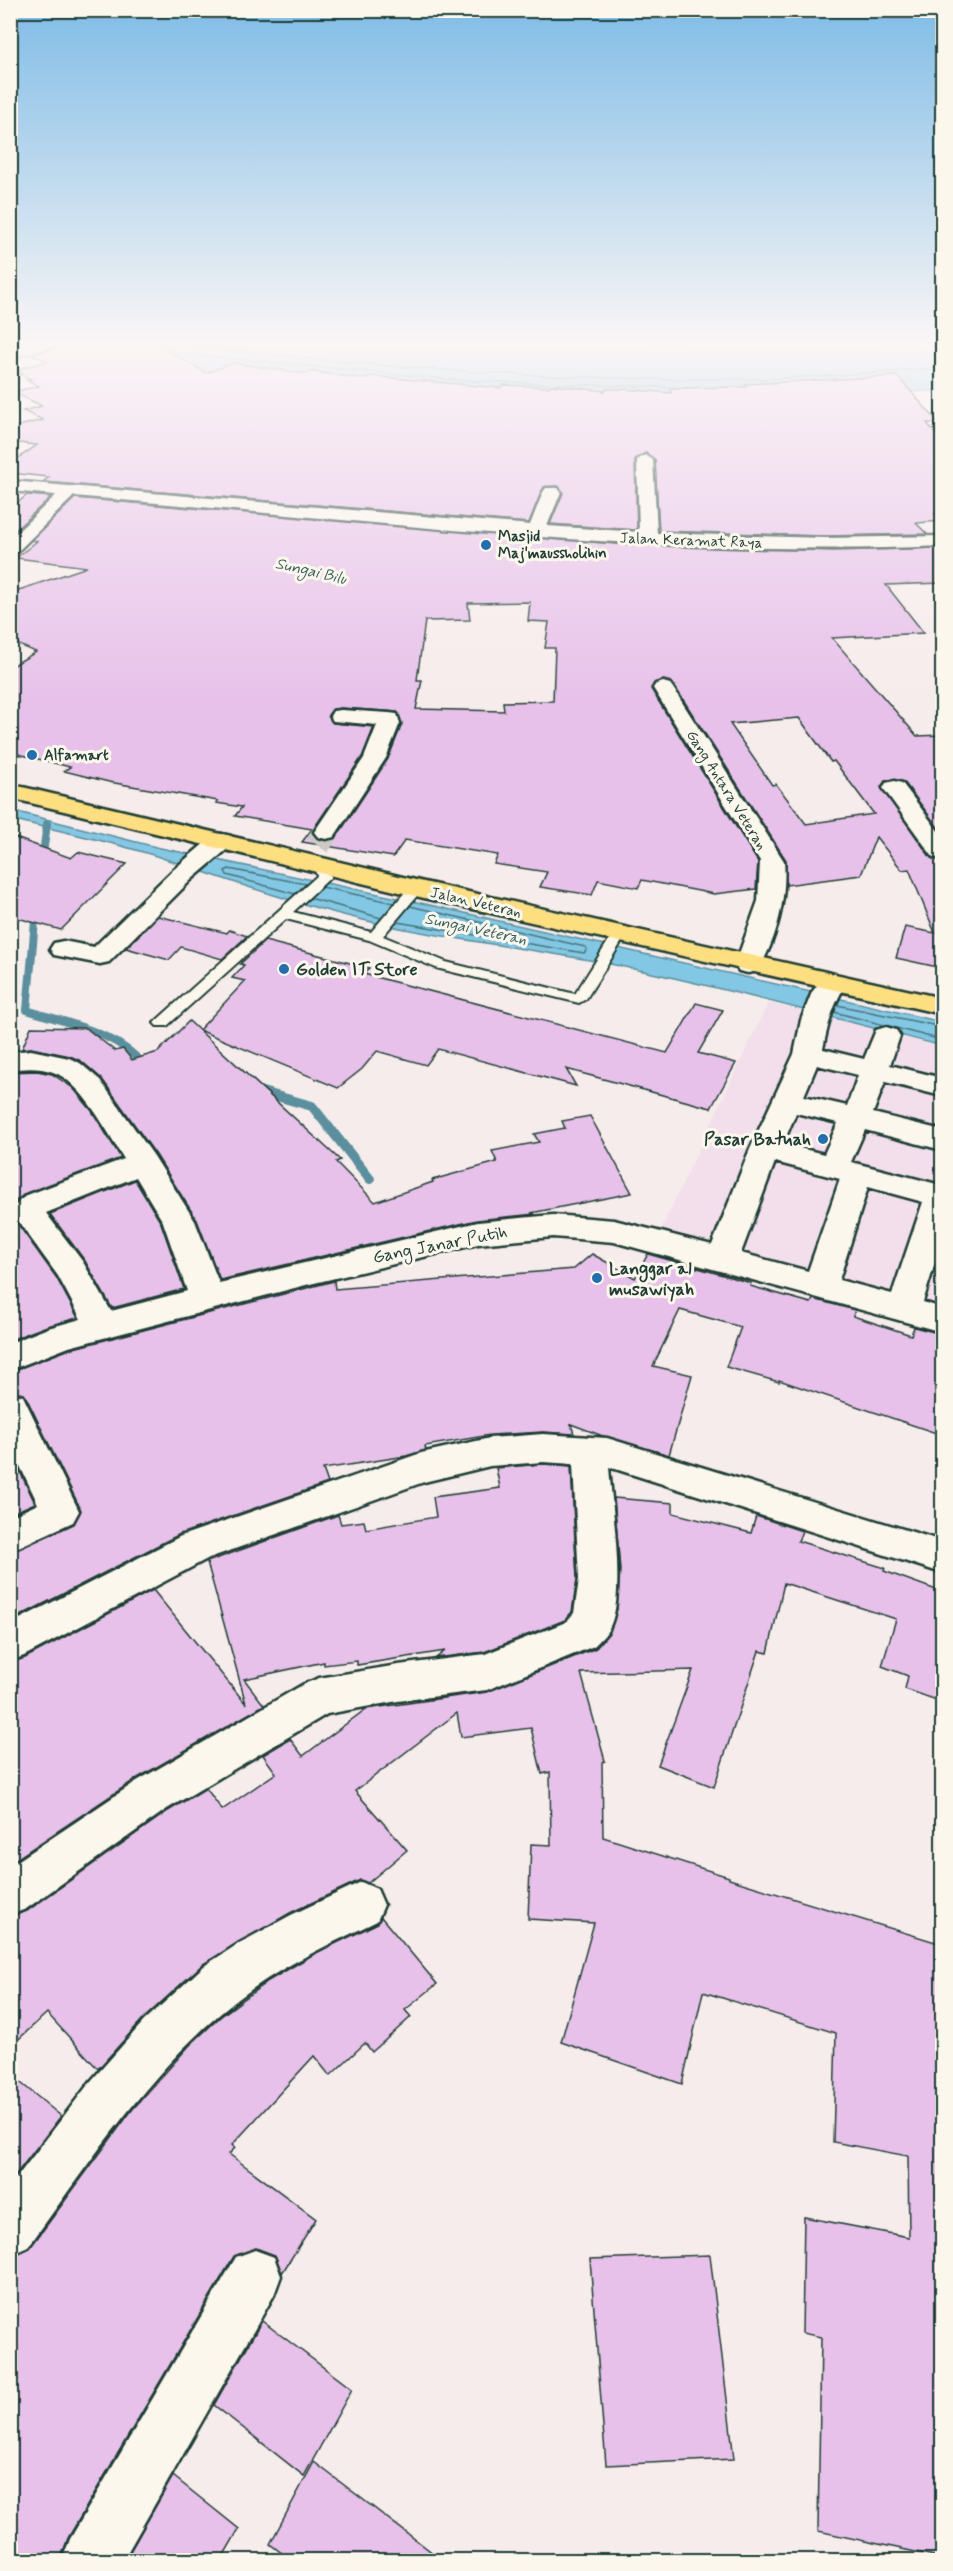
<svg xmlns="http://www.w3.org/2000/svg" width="953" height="2571" font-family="Mynerve,sans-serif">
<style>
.built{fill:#f2dfeb}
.water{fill:#82c7e3;stroke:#5a909d;stroke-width:1.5}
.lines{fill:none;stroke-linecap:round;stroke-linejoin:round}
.shore{stroke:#47747a;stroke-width:1.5}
.stream-far1{stroke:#5a909d;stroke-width:8}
.stream{stroke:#5a909d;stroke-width:10}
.building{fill:#e7c1ea;stroke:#1f3d34;stroke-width:1.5;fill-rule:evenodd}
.street-tunnel{stroke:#ccc9c7;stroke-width:26;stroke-dasharray:26 13;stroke-linecap:butt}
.lane-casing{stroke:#1f3d34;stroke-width:4}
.street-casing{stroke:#1f3d34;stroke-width:5}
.primary-casing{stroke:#1f3d34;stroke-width:5}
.lane{fill:#fbf7ec;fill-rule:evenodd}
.street{fill:#fbf7ec;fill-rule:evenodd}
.primary{fill:#fddf80;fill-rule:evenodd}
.poi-dot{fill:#1f6fb2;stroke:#fbf7ec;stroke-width:2}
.labels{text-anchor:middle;stroke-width:6;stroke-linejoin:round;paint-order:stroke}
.far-poi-label{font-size:15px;font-weight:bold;fill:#1f3d34;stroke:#fbf7ec;text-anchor:start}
.far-street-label{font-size:15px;fill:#1f3d34;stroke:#fbf7ec}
.far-water-label{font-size:16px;font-style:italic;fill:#386060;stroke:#fbf7ec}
.poi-label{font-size:18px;font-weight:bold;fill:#1f3d34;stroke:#fbf7ec;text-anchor:start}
.street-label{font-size:18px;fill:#1f3d34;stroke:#fbf7ec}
</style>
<rect width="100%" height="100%" fill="#f7ecec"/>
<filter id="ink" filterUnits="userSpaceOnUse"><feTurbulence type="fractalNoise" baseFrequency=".0167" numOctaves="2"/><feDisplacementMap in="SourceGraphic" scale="12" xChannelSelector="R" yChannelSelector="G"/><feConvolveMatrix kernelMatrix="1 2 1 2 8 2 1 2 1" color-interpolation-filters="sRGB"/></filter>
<g filter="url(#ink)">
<polygon class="built" points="768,1003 942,1044 942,1314 659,1233"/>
<g class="water">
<polygon points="76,342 942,342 942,390 753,401 600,399 241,374 167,366"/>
<path d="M10,810L156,847L421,903L942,1022V1046C834,1018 725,988 615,965C531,948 446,940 363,920C296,904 230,881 165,859C115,842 62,832 11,819Z"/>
</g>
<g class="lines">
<g class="shore">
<path d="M165,342C359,367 556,382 752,379C815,378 879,372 942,368"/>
<polyline points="174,353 457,380 550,384"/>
<polyline points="554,384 669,387"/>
<polyline points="322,887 394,903"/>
<polyline points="295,894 227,875 225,871 229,869 306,884"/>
<polyline points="310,898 381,918"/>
<polyline points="397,922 584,953 587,950 585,947 410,906"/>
<polyline points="837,1005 942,1027"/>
<polyline points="834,1012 942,1040"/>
</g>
<g class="stream-far1">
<polyline points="42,861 47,824"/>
<path d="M36,910L27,1010C70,1024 118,1032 148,1069"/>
</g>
<polyline class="stream" points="255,1090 312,1106 370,1179"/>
</g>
<g class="building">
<polygon points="60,342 153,342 206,373 233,363 300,373 315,372 365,379 370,376 501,388 503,385 549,387 551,385 605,391 607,389 622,389 671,393 670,388 746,387 745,384 897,376 939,423 927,423 942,442 942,514 935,514 942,521 916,523 927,534 825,536 659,531 655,460 646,453 635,460 637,530 550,524 563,493 558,486 544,487 529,523 43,482 49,477 10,473 10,464 37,445 10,442 10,428 43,420 23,411 42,406 13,392 39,386 27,380 31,379 19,374 23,373 16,370 48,361 31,355 57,348"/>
<polygon points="27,495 51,497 10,535 10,509"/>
<path d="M75,498L616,544L833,551L941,548L942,583L886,585L924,633L832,638L917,736L942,735V833L904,782L893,779L885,781L881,787L931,858L942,861V968L896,958L905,927L935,933L909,869L902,870L876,837L861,875L786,885V860L675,687L671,682L664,680L654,683L651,689L758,862L756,889L714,894L642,880L638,888L598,880L592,895L540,887L547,872L494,864L498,855L405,840L393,857L302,842L312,829L235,816L242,807L216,803L218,801L109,782L64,771L70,767L10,752V667L36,652L19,645L10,623V593L87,567L16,558L37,541L32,540ZM530,602L528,621L549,622L545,648H555L553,701L503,702L504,711L416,709L422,680H417L425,621L470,620L468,603ZM341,708L397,712L402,724L388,759L336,838L325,841L316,838L312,831L362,757L374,727L333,723L328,715L333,709ZM799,718L831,762L834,761L874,814L806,824L776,784L772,785L730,724Z"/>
<polygon points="10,836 71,858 78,852 127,864 61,930 10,916"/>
<polygon points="158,916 227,933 229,930 247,936 222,959 181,947 169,960 126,948"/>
<polygon points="265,941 369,968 364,974 667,1053 696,1003 723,1010 698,1053 736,1063 711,1108 566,1069 576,1086 438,1049 426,1065 377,1051 362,1069 338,1088 199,1030 245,981 232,978 244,965 240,964"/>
<polygon points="189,1021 340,1160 336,1162 375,1202 433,1182 432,1180 497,1162 492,1151 539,1142 534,1134 565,1128 562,1121 590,1116 632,1193 531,1213 535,1214 477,1220 220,1280 197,1220 156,1155 102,1079 81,1061 70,1056 31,1048 22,1049 31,1027 86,1028 115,1051 123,1049 132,1060 158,1052"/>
<polygon points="37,1071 52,1074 73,1088 92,1111 121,1158 26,1193 17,1200 12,1208 17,1223 56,1277 78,1318 47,1326 10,1340 10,1072"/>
<polygon points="135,1180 161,1223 184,1289 112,1308 85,1261 50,1214"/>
<polygon points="592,1254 635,1278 648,1254 751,1283 750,1286 811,1303 813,1299 855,1310 853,1316 911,1335 914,1327 942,1334 942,1435 779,1380 779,1382 726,1367 741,1327 680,1310 653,1366 692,1375 669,1455 600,1435 571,1424 574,1434 543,1432 490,1435 425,1446 426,1450 406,1456 323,1469 328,1483 180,1534 10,1621 10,1553 74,1524 81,1510 25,1395 10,1390 10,1372 70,1349 334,1281 335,1289 574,1269"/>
<polygon points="10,1451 35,1503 10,1514"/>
<polygon points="543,1464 571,1466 577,1579 572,1612 565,1620 484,1652 436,1658 445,1651 357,1665 357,1661 324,1665 324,1662 244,1679 264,1705 136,1779 10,1863 10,1663 25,1658 153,1590 246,1704 207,1562 338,1515 341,1524 364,1521 366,1529 436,1517 433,1497 500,1488 496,1468"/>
<polygon points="614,1498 673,1503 673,1513 751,1533 756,1516 802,1531 798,1541 885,1568 884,1571 942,1592 942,1702 905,1689 908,1676 882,1666 896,1619 784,1583 768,1653 759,1651 714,1787 658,1765 693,1670 581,1673 605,1761 602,1762 603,1837 729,1877 729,1879 942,1944 942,2529 939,2528 939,2557 818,2531 821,2337 802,2333 804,2217 909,2237 908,2156 833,2142 836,2033 703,1992 682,2084 561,2042 594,1923 528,1919 531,1844 551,1845 550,1772 542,1774 531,1728 461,1737 457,1713 355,1791 407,1850 368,1883 360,1880 290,1913 203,1964 142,2020 98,2069 47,2013 10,2047 10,1917 27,1911 168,1811 206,1788 222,1810 276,1773 263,1755 290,1739 303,1756 366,1709 487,1692 596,1648 610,1632 617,1609 620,1570"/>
<polygon points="381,1917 437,1984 405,2010 411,2017 372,2052 365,2043 330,2076 314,2056 232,2145 235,2148 229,2154 316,2219 282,2273 275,2255 256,2248 234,2256 68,2538 60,2560 10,2560 10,2257 30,2248 132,2110 189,2046 220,2017 268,1981 314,1954 378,1923"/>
<polygon points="10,2074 61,2116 10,2182"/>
<polygon points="710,2255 734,2459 606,2465 590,2259"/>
<polygon points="262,2321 352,2389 304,2476 214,2405"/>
<polygon points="314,2462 442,2560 291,2560 270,2544"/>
<polygon points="173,2476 239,2529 221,2560 125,2560"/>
</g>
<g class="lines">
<polyline class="street-tunnel" points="317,845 326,832"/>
<defs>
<polygon id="lane" points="320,861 327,865 331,877 293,912 371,932 411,885 421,885 423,888 421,891 383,936 446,962 575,994 614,932 624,932 626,935 586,999 579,1003 436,968 369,940 286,919 167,1026 157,1026 154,1023 157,1020 317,876 313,865"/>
<g id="street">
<polygon points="39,342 58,343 56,346 10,358 10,349"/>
<path d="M645,455L653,460L657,533L825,538L942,536V546C652,559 364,519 74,496L16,553L10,554V539L56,495L10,491V481L530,525L543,492L546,488H558L561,492L547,526L639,532L637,460Z"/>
<path d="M663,682L670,684L673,688L784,861C787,895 777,942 757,971L748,973L739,971L735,965L758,901L760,861L653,688L656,684Z"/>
<polygon points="341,710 389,713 397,714 400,723 386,758 334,837 326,839 318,837 314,832 364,758 377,725 333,721 330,716 333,711"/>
<polygon points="894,781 902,783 942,836 942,859 933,857 883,788 886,783"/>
<polygon points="222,834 231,836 234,841 231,846 191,880 109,962 100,964 54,955 50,949 54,943 63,941 94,947 173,870 213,836"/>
<path d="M834,975L844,977L847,983C833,1004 828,1024 823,1049L864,1059L876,1030L886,1027L896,1030L900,1036L890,1065L942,1078V1096L885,1082L873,1113L942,1130V1150L865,1130L851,1162L937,1184L942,1183V1240L923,1302L942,1308V1332L614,1242L553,1237L478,1244L306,1285L69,1347L10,1370V1343L48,1328L81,1319L58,1276L19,1222L14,1209L19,1201L27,1195L124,1159C108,1133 82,1082 53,1072C39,1067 25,1068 10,1070V1052L31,1050L69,1058L80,1063L100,1080L154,1156L195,1221L219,1283L478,1222L553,1215L614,1220L712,1245L750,1149L794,1054L801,1020L812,992L824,977ZM817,1065L858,1075L847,1106L804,1096ZM796,1113L838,1123L824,1154L783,1144ZM775,1162L840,1179L808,1271L741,1253ZM136,1177L163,1222L187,1291L111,1311L83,1262L46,1213ZM868,1187L923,1202L892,1294L839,1280Z"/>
<polygon points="10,1392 23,1396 79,1511 73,1522 10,1551 10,1517 38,1504 10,1445"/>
<path d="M543,1434L607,1438L942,1541V1573L609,1467C612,1507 625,1590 611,1624C607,1634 601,1639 594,1646L487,1690L398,1701L327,1714L167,1809L26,1909L10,1915V1866L137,1781L304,1684L319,1678L398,1665L485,1654L566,1622L574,1613L579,1579L573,1464L543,1462L490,1466L424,1482L209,1558L24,1656L10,1661V1624L181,1536L421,1453L490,1438Z"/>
<path d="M361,1882L377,1889L384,1905L377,1921C335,1942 291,1961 252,1989C159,2055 95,2156 28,2247L10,2255V2186L90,2082L144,2021L204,1966L238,1944L291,1915Z"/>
<polygon points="255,2250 274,2257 281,2276 274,2295 123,2560 62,2560 70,2539 236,2257"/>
</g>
<polygon id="primary" points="10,784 424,882 942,998 942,1014 424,898 10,798"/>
</defs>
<use href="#lane" class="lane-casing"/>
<use href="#street" class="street-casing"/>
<use href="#primary" class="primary-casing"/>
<use href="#lane" class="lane"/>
<use href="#street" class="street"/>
<use href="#primary" class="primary"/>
</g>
</g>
<linearGradient id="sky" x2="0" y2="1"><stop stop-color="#7fbce6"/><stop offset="0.49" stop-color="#fbf6f6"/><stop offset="1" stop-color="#fbf6f6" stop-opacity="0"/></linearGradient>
<rect width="953" height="702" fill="url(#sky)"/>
<g class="poi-dot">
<circle cx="486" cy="545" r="6"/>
<circle cx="32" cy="755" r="6"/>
<circle cx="284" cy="969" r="6"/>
<circle cx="823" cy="1139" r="6"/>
<circle cx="597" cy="1278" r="6"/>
</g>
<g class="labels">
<g class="far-poi-label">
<text x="498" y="541">Masjid<tspan x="498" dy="17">Maj'maussholihin</tspan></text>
<text x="44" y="760">Alfamart</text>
</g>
<g class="far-street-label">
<text transform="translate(691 540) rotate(2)" y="5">Jalan Keramat Raya</text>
<text transform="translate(727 790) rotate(58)" y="5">Gang Antara Veteran</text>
<text transform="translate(476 902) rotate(13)" y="5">Jalan Veteran</text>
</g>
<g class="far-water-label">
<text transform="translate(311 570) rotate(13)" y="6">Sungai Bilu</text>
<text transform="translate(476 928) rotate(12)" y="6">Sungai Veteran</text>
</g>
<g class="poi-label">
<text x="296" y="975">Golden IT Store</text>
<text x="811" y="1145" text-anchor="end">Pasar Batuah</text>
<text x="609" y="1274">Langgar al<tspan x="609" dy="21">musawiyah</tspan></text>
</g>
<g class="street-label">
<text transform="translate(440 1244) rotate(-11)" y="6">Gang Janar Putih</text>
</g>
</g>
<rect width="953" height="2571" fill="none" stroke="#fbf7ec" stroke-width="36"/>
<rect x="18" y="18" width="917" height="2535" fill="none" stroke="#1f3d34" stroke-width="2" filter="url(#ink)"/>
</svg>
